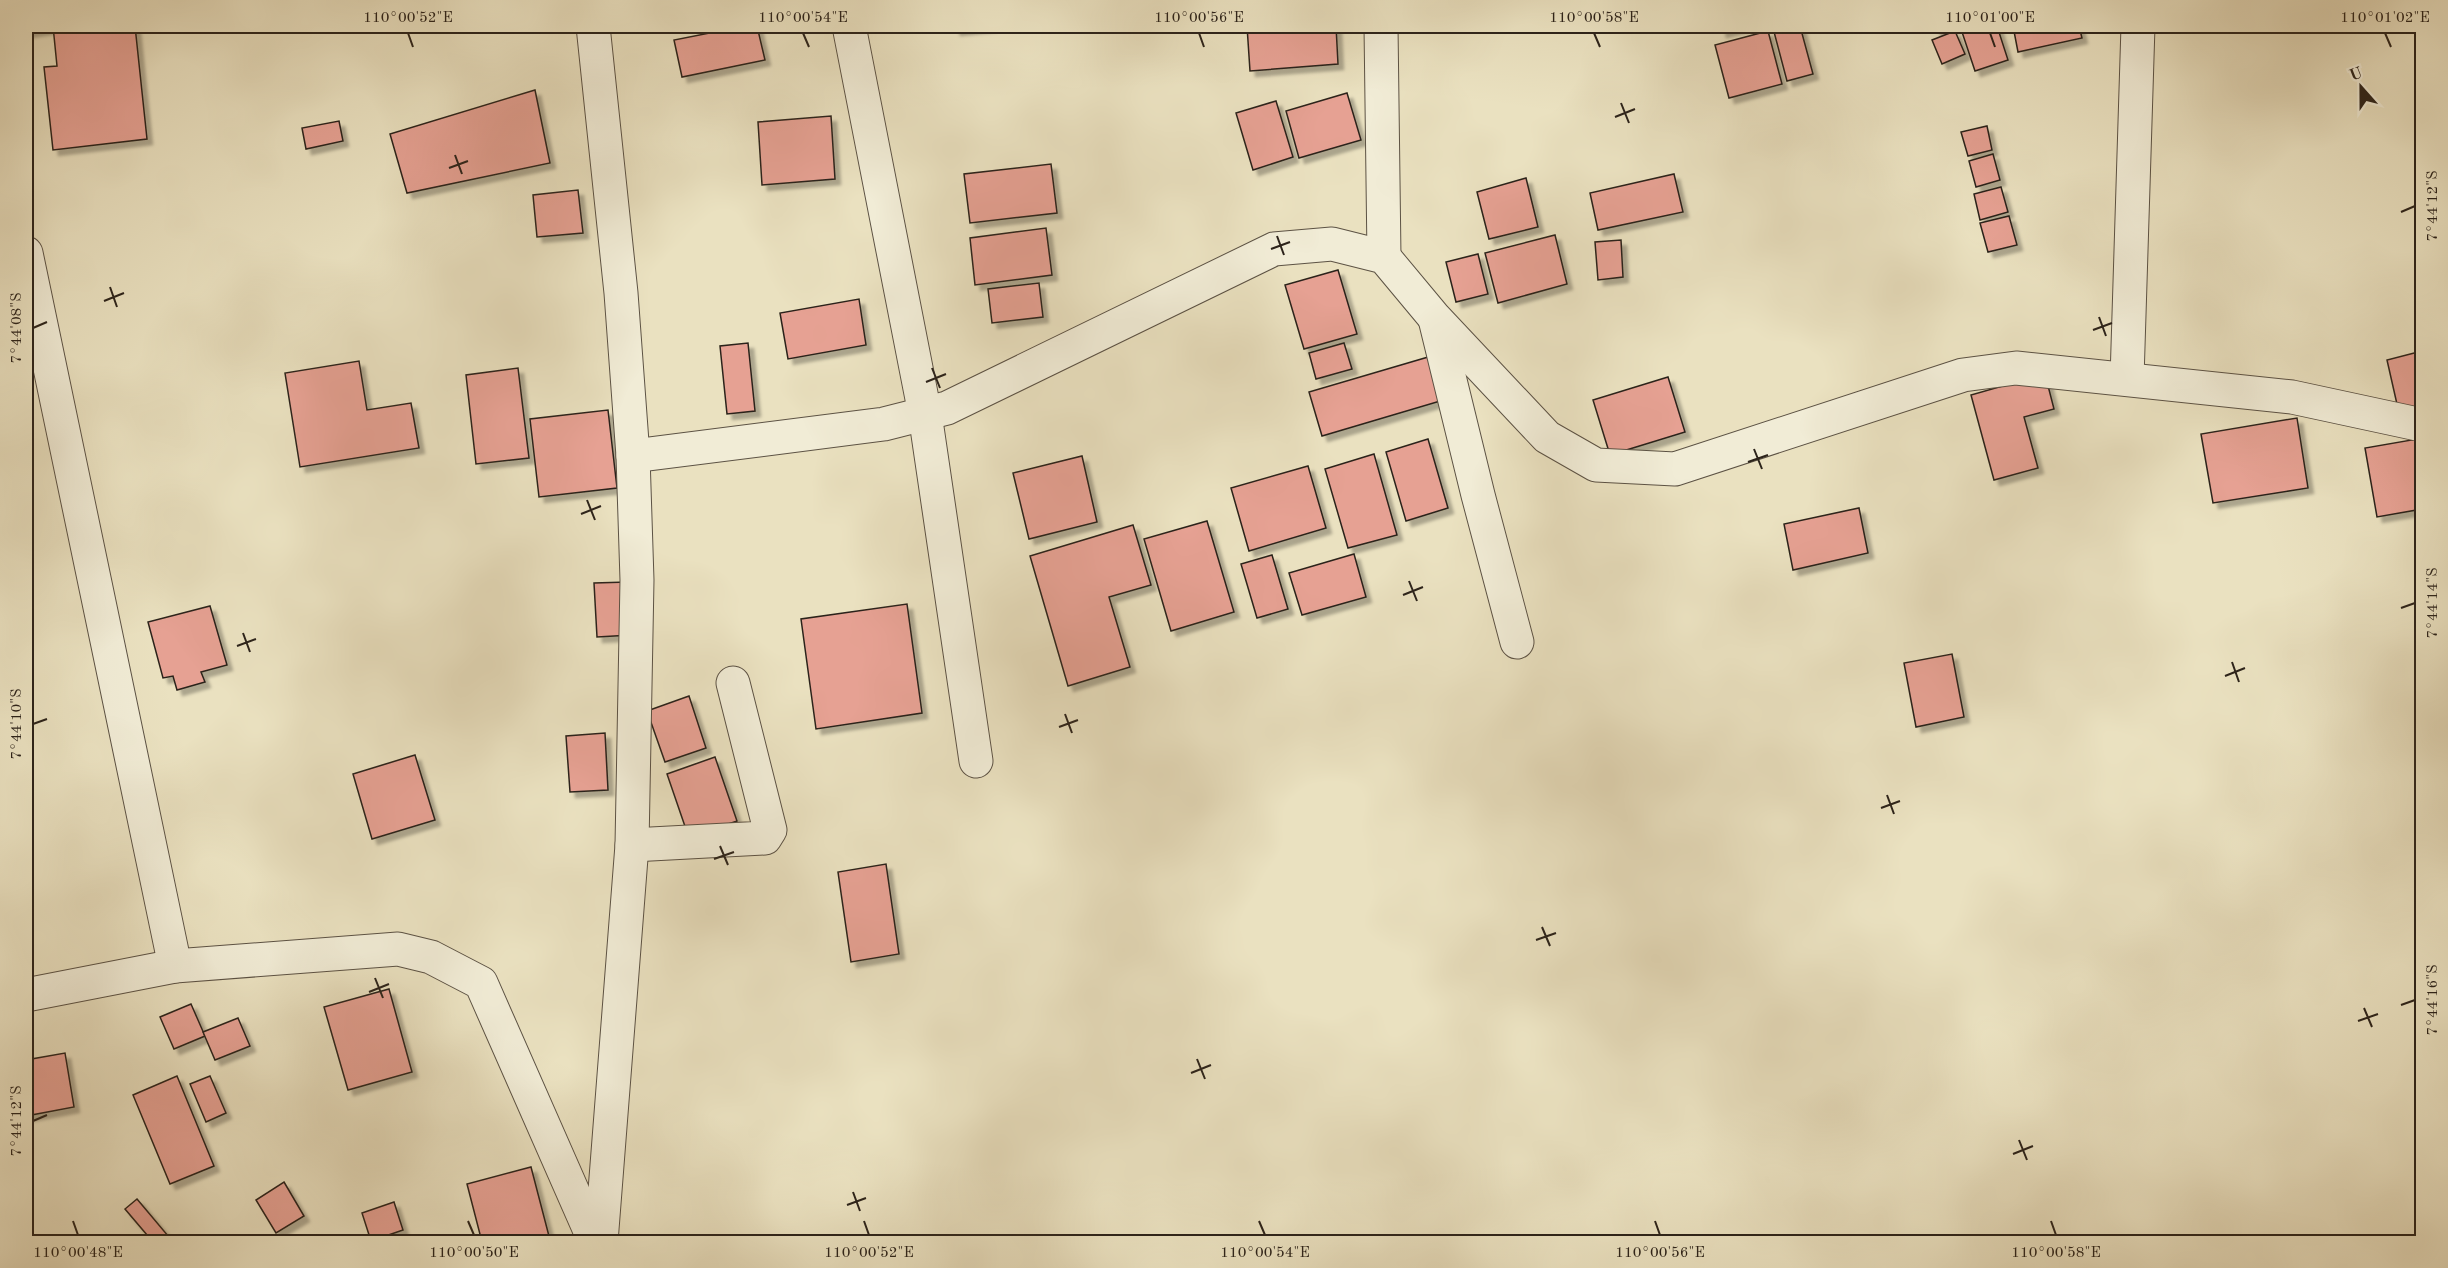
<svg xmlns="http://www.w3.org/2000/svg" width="2448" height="1268" font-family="'Old Standard TT',serif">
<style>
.building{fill:#e6a193;stroke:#2c231a;stroke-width:1.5;filter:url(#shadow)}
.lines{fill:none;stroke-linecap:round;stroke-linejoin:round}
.minor-casing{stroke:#5c5244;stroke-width:35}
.minor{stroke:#f1ecd6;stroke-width:33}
.ticks{fill:none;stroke:#2c231a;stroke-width:2}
.neatline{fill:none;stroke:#2c231a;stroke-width:2}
.ticks-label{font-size:15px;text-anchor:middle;fill:#2c231a}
</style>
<defs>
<filter id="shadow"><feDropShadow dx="5.5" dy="5.5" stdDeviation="1.5" flood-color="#0004"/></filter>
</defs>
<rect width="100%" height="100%" fill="#eae1c0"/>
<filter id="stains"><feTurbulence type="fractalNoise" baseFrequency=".00333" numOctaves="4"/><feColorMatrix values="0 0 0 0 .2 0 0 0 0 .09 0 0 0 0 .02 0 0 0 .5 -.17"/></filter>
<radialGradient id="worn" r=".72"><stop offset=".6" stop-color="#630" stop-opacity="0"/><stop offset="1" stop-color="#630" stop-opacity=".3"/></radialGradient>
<g class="building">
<polygon points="26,26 51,26 51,28 26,32"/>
<polygon points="53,26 135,26 147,139 53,150 44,67 57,66"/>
<polygon points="745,26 757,26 765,60 682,77 674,40"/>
<polygon points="954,26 992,26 955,30"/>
<polygon points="1247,26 1336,26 1338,64 1250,71"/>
<polygon points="1720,26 1745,26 1721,32"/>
<polygon points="1785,26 1800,26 1813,74 1787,81 1773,28"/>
<polygon points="1934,26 1956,26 1937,33"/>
<polygon points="1960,26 1997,26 2008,60 1975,71"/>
<polygon points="2013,26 2079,26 2082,38 2018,52"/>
<polygon points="1768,31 1782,84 1729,98 1715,45"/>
<polygon points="1955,31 1965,54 1942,64 1932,40"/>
<polygon points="535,90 550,163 407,193 390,134"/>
<polygon points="1347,93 1361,140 1299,158 1286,111"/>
<polygon points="1276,101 1293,157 1253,170 1236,113"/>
<polygon points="831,116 835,179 762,185 758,122"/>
<polygon points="339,121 343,141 306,149 302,128"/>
<polygon points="1987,126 1992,150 1968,156 1961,132"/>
<polygon points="1993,154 2000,180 1976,187 1969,161"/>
<polygon points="1051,164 1057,213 970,223 964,174"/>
<polygon points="1674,174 1683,212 1598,230 1590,193"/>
<polygon points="1526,178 1538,227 1489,239 1477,192"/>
<polygon points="2001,187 2008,212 1980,220 1974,194"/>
<polygon points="578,190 583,233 537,237 533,195"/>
<polygon points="2009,216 2017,245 1988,252 1980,223"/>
<polygon points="1046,228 1052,275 975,285 970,238"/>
<polygon points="1555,235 1567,284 1498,303 1485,253"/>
<polygon points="1621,240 1623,277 1598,280 1595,242"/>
<polygon points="1478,254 1488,294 1456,302 1446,262"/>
<polygon points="1338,270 1357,334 1304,349 1285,285"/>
<polygon points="1039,283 1043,317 992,323 988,289"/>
<polygon points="859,299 866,345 788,359 780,313"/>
<polygon points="748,343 755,411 727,414 720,346"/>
<polygon points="1344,343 1352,369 1316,379 1309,353"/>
<polygon points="2422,351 2422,407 2399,413 2387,360"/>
<polygon points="1435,355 1447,399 1322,436 1309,392"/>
<polygon points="359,361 367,410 411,403 419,448 300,467 285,373"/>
<polygon points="518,368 529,458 476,464 466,375"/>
<polygon points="2045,374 2054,409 2024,417 2038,468 1994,480 1971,395"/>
<polygon points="1668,377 1685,432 1610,455 1593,400"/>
<polygon points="608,410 617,488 539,497 530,419"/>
<polygon points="2297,418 2308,488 2213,503 2201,434"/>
<polygon points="1428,439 1448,508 1406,521 1386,452"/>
<polygon points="2417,439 2422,473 2422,509 2377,517 2365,448"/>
<polygon points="1374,454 1397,535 1348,548 1325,469"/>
<polygon points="1082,456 1097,522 1029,539 1013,473"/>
<polygon points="1308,466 1326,528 1249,551 1231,488"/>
<polygon points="1859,508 1868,553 1793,570 1784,524"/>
<polygon points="1207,521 1234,612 1171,631 1144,539"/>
<polygon points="1133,525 1151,585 1109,597 1130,667 1068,686 1030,556"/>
<polygon points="1354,554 1366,597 1302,615 1289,573"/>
<polygon points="1272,555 1288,609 1257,618 1241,564"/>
<polygon points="628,582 631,635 597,637 594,583"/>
<polygon points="907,604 922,713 816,729 801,619"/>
<polygon points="210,606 227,665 201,672 205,682 177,690 173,676 163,678 148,622"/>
<polygon points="1952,654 1964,717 1916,727 1904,663"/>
<polygon points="689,696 706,748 665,762 647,711"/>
<polygon points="605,733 608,790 570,792 566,736"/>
<polygon points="415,755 435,820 372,839 353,774"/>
<polygon points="715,757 737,821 689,838 667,774"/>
<polygon points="886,864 899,954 851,962 838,872"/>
<polygon points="389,989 412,1072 348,1090 324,1007"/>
<polygon points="191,1004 205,1036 174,1049 160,1017"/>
<polygon points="238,1018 250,1046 215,1060 203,1032"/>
<polygon points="65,1053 74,1107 26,1116 26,1060"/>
<polygon points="177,1076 214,1166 170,1184 133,1095"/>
<polygon points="210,1076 226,1113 206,1122 190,1084"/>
<polygon points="531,1167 550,1240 541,1242 482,1242 467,1184"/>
<polygon points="284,1182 304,1216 276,1233 256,1200"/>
<polygon points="137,1199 169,1237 162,1242 153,1242 125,1209"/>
<polygon points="394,1202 403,1230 371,1241 362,1213"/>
</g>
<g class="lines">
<defs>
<g id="minor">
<polyline points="593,26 621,293 633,456 637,580 632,845 601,1242"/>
<polyline points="849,26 925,414 976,761"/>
<polyline points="1381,26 1384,257"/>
<polyline points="26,253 175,966"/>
<polyline points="1435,319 1478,495 1517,642"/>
<polyline points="2127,379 2138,26"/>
<polyline points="633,456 884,424 947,408 1274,249 1332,244 1384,257 1434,317 1547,437 1596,465 1675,469 1963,375 2016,368 2292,397 2422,425"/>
<polyline points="632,845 765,838 770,830 733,683"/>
<polyline points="26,995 175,966 398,949 431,957 481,983 595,1242"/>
</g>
</defs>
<use href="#minor" class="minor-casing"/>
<use href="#minor" class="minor"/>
</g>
<path class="ticks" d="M408,33L413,47M803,33L809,47M1199,33L1204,47M1594,33L1600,47M1990,33L1995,47M2385,33L2391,47M1621,103L1629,123M1615,117L1635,109M455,155L462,174M449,168L468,161M2401,212L2415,206M1277,236L1284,255M1271,249L1290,242M110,287L117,307M104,301L124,293M2099,317L2106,336M33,328L47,322M2093,330L2112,323M932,368L940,388M926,382L946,374M1754,449L1762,469M1748,462L1768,455M587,500L595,520M581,514L601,506M1409,581L1417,601M1403,595L1423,587M2401,608L2415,603M243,633L250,652M237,646L256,639M2232,662L2239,682M2225,676L2245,668M1065,714L1072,733M33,724L47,719M1059,727L1078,720M1887,795L1894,814M1881,808L1900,801M720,846L728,865M714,859L734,852M1542,927L1550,946M1536,940L1556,933M375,978L383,998M369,992L389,984M2401,1005L2415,1000M2364,1008L2372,1027M2358,1021L2378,1014M1197,1059L1205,1079M1191,1073L1211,1065M33,1121L47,1115M2019,1140L2027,1160M2013,1154L2033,1146M853,1192L860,1211M847,1205L866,1198M73,1221L78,1235M468,1221L474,1235M864,1221L869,1235M1259,1221L1265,1235M1655,1221L1660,1235M2051,1221L2056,1235"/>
<rect width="2448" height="1268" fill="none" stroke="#eae1c0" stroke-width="66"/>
<g transform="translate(2361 87) rotate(339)" stroke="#f1ecd6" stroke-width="4.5" paint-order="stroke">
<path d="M0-4.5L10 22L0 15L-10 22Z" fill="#2c231a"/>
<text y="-9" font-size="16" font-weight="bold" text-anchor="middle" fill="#2c231a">U</text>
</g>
<rect x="33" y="33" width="2382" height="1202" class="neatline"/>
<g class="ticks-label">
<text x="408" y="22">110°00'52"E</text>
<text x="803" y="22">110°00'54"E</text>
<text x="1199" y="22">110°00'56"E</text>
<text x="1594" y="22">110°00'58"E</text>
<text x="1990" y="22">110°01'00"E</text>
<text x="2385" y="22">110°01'02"E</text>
<text transform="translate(2432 206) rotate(-90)" y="5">7°44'12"S</text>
<text transform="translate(16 328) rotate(-90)" y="5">7°44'08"S</text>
<text transform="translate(2432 603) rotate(-90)" y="5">7°44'14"S</text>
<text transform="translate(16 724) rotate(-90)" y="5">7°44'10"S</text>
<text transform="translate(2432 1000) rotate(-90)" y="5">7°44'16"S</text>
<text transform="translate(16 1121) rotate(-90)" y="5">7°44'12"S</text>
<text x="78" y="1257">110°00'48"E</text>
<text x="474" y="1257">110°00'50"E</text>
<text x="869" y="1257">110°00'52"E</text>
<text x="1265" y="1257">110°00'54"E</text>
<text x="1660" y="1257">110°00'56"E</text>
<text x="2056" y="1257">110°00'58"E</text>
</g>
<rect width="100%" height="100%" filter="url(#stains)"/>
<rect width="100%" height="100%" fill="url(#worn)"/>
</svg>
